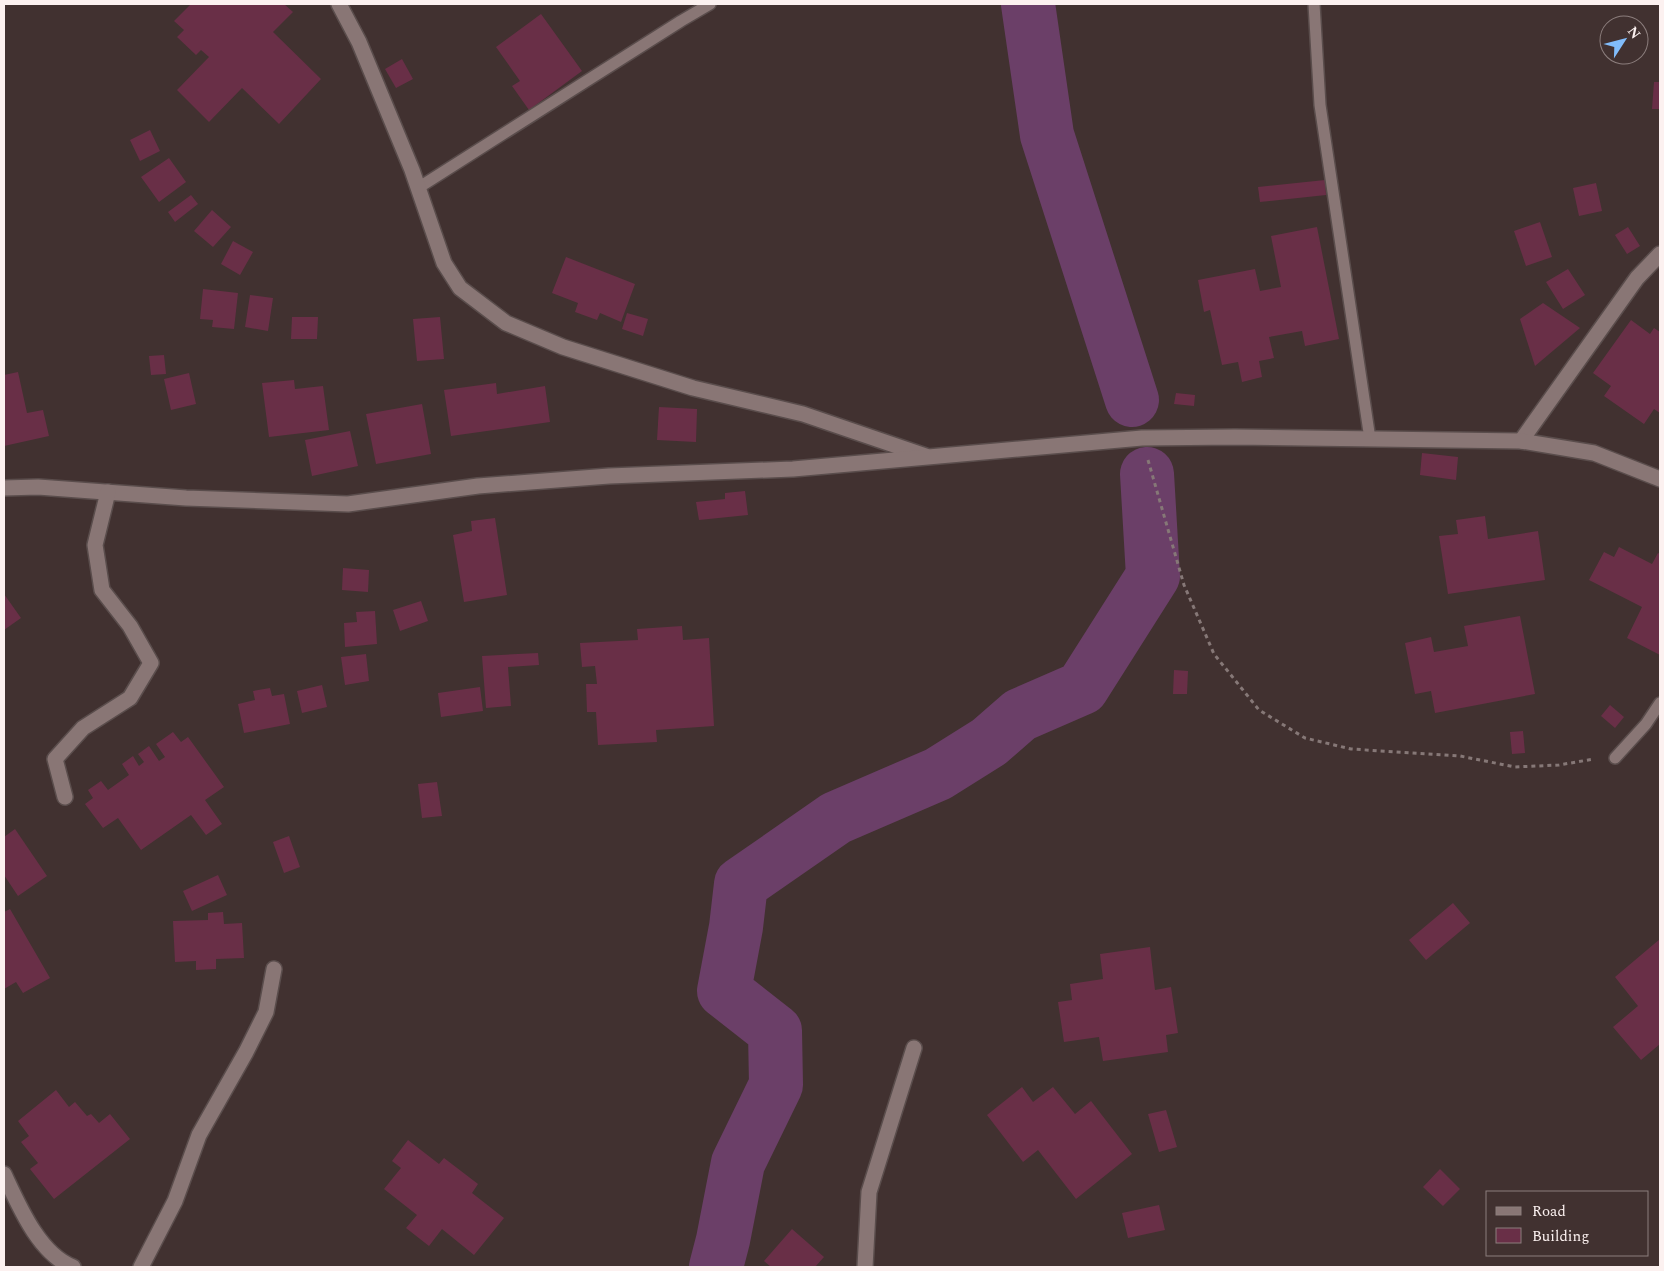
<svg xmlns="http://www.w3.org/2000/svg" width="1664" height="1271" font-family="Spectral,serif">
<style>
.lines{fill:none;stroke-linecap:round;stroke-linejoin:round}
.river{stroke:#6b3f68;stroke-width:54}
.building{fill:#692f47}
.lane-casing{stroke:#5a4d4c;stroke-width:14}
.street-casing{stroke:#5a4d4c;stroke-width:18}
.path{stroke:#867877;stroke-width:3;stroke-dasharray:4 4;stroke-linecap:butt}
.lane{stroke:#897675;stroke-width:11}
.street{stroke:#897675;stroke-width:15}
</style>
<rect width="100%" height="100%" fill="#413130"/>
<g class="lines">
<g class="river">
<polyline points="1028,4 1047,135 1132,400"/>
<polyline points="716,1267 723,1240 738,1163 776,1085 775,1031 724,991 736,927 741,884 836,818 938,774 989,742 1020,715 1082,688 1153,576 1147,474"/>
</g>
</g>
<g class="building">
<polygon points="191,4 284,4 293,12 273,32 321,79 279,124 242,88 209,122 177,90 209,57 201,50 196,55 177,37 184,30 174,21"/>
<polygon points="541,14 582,71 529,110 512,86 520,81 496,47"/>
<polygon points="402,59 413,79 396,88 385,69"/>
<polygon points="1654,82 1660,82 1660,109 1652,109"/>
<polygon points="150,130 160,151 140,161 130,140"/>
<polygon points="169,158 186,182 159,202 141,177"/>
<polygon points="1325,180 1326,195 1260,202 1258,187"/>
<polygon points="1596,183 1602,211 1579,216 1573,188"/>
<polygon points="191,195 198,204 175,222 168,212"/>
<polygon points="212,210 231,227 213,247 194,231"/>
<polygon points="1540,222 1552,257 1526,266 1514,231"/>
<polygon points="1317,227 1339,339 1305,346 1302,331 1269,337 1274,358 1259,361 1262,377 1242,382 1238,362 1222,365 1210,310 1204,312 1198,280 1255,269 1260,291 1281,287 1271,236"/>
<polygon points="1628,227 1640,246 1627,254 1615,235"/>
<polygon points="233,241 253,252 240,275 221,264"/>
<polygon points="566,257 635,284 621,322 600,313 597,320 575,312 578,303 552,293"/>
<polygon points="1568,269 1585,295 1563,309 1546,282"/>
<polygon points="203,289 238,293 234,329 212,327 213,320 200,319"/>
<polygon points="250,295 273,298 268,331 245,327"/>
<polygon points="1543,303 1580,328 1535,366 1520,319"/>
<polygon points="627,313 648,319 643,336 622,329"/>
<polygon points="292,317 318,317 317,339 291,339"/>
<polygon points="440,317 444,359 417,361 413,319"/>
<polygon points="1631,320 1650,334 1654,328 1660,332 1660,413 1654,409 1644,424 1604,396 1611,386 1593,373"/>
<polygon points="164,355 166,374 151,375 149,356"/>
<polygon points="18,372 27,413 43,410 49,436 4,446 4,375"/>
<polygon points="189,373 196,404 171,410 164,379"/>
<polygon points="294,380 295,389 323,386 329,430 269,437 262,383"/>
<polygon points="496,383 497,394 545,386 550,422 451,436 444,390"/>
<polygon points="1176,393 1195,395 1194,406 1174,404"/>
<polygon points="422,404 431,454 376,464 366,414"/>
<polygon points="659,407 697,409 696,442 657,440"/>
<polygon points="350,431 358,466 312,476 305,440"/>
<polygon points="1422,453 1458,457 1456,480 1420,475"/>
<polygon points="745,491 748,515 699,520 696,502 725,499 725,493"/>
<polygon points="1485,516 1488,539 1538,531 1545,580 1448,594 1439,536 1458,534 1456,520"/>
<polygon points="495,518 507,595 464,602 453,535 472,531 471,521"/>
<polygon points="1619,547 1652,564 1658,553 1660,554 1660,655 1627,638 1642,607 1589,580 1604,552 1614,557"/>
<polygon points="343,568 369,570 368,592 342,590"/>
<polygon points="4,594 21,618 4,630"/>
<polygon points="421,601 428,621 400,631 393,610"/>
<polygon points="375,611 377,644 345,647 344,623 357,622 356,612"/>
<polygon points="1520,616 1535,694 1435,713 1431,691 1415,694 1405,643 1431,637 1434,652 1468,646 1464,626"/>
<polygon points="682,626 683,640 709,638 714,726 656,730 657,742 598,745 596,712 587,712 586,684 597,684 595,666 582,667 580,643 638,640 637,629"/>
<polygon points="538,653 539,665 508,667 511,706 486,708 482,656"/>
<polygon points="366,654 369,681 345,685 341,657"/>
<polygon points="1174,670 1188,671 1187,694 1173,694"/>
<polygon points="322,685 327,707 302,713 297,691"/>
<polygon points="480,687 483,711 441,717 438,693"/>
<polygon points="270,688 272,696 284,694 290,724 244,733 238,704 255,700 253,691"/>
<polygon points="1610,705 1624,717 1615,728 1601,716"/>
<polygon points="1523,731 1525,753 1512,754 1510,732"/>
<polygon points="173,732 181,742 188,737 224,787 205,800 222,824 206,835 191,815 141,850 118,818 103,828 85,804 93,798 88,790 101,781 108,790 129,775 122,764 133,756 139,766 144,762 138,754 149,746 159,761 165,757 156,744"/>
<polygon points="437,782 442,816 422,818 418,784"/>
<polygon points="15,829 47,876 18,896 4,875 4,837"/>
<polygon points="289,836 300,867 284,873 273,842"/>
<polygon points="218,875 227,895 192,911 183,891"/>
<polygon points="1453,903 1470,923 1426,960 1409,940"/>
<polygon points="10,909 50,978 23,993 16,982 4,989 4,912"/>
<polygon points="223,912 224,924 242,923 244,958 216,959 216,969 196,970 196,961 175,962 173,921 208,920 208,913"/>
<polygon points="1660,939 1660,1044 1641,1060 1613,1027 1638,1006 1615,977"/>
<polygon points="1150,947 1155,990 1171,987 1178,1033 1166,1035 1168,1052 1103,1061 1099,1037 1064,1042 1058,1002 1072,1000 1070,984 1103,979 1100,954"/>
<polygon points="1022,1087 1033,1102 1053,1087 1075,1114 1091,1101 1132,1154 1076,1199 1038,1150 1023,1162 987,1115"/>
<polygon points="56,1090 69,1107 75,1102 87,1116 91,1114 99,1123 110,1114 130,1139 54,1199 30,1169 38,1163 21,1142 29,1136 18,1121"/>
<polygon points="1166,1110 1177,1147 1159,1152 1148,1114"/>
<polygon points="408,1140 439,1164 444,1158 478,1184 472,1193 504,1218 474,1255 442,1229 429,1246 406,1228 417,1215 384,1189 401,1168 392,1161"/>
<polygon points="1440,1169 1460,1189 1443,1206 1423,1187"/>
<polygon points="1159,1205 1165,1230 1128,1238 1122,1213"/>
<polygon points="792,1229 824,1257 815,1267 771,1267 764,1261"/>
</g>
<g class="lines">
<defs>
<g id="lane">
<polyline points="1314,4 1320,105 1370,439"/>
<polyline points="418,188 681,21 710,4"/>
<polyline points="1615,758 1646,724 1660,703"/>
</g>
<g id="street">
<polyline points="339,4 359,42 412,170 444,263 460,288 506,323 563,347 693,388 803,414 926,456"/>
<polyline points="1521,441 1637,278 1660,254"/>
<polyline points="4,488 38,487 186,498 348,504 478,486 609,476 793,469 1142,438 1235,437 1521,441 1594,453 1660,479"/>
<polyline points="65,797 55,759 83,728 130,698 151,663 130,626 102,590 95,545 108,492"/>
<path d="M4,1174C19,1206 39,1254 73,1267"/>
<polyline points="141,1267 175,1201 199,1135 246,1052 266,1012 274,969"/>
<polyline points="865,1267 869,1192 914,1048"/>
</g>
</defs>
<use href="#lane" class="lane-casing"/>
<use href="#street" class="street-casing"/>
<polyline class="path" points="1148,460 1184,585 1214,654 1259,710 1305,738 1351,749 1460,756 1515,767 1559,765 1594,759"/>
<use href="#lane" class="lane"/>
<use href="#street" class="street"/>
</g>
<rect width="1664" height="1271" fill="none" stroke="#fcf1f0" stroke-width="10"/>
<rect x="1486" y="1191" width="162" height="65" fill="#413130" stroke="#8c7e7d"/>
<rect x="1496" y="1207" width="25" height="8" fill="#897675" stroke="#8c7e7d"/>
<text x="1532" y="1216" font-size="15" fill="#fcf1f0">Road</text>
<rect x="1496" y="1228" width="25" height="15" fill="#692f47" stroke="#8c7e7d"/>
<text x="1532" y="1241" font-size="15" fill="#fcf1f0">Building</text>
<g transform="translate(1624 40) rotate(54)"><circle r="24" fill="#413130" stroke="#8c7e7d"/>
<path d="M0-4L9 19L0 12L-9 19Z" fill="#81bcfa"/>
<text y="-8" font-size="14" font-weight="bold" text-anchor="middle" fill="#fcf1f0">N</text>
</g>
</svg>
